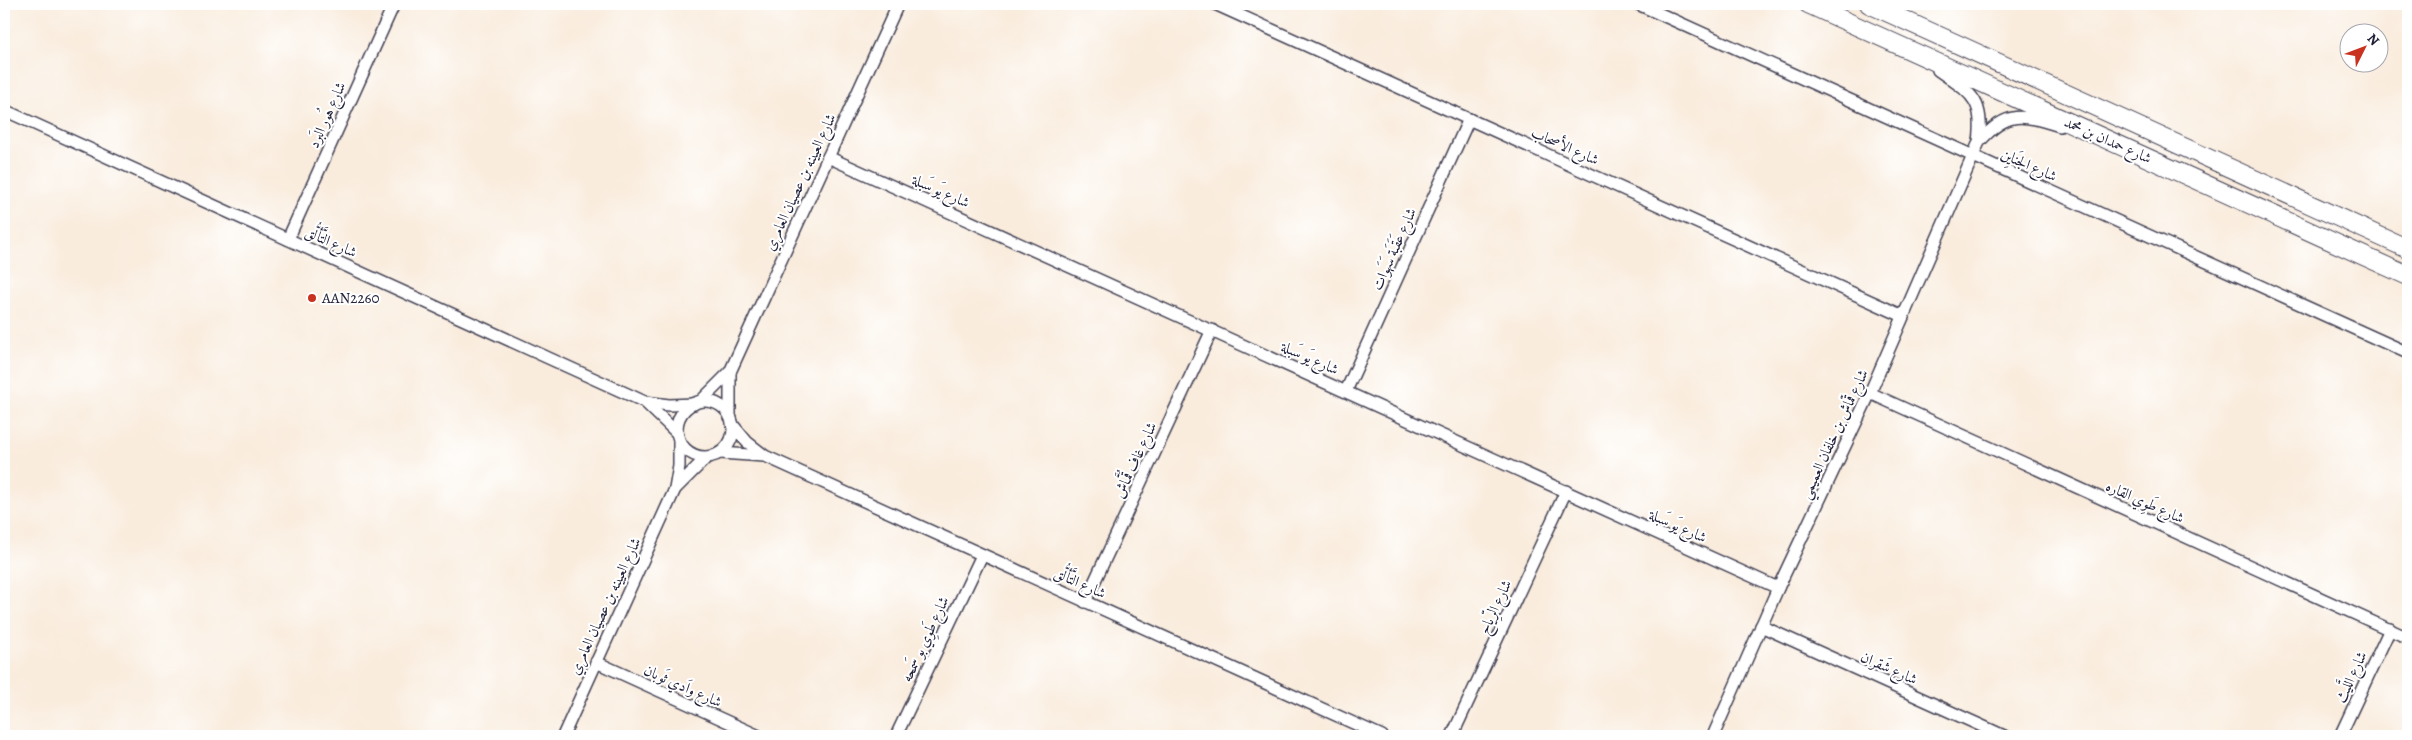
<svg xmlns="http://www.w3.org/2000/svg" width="2412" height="740" font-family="Alegreya,Amiri,serif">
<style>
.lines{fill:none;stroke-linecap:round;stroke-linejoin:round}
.street-casing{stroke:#424053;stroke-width:14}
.primary-casing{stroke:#424053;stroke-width:20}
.street{stroke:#fff;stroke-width:11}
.primary{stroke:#fff;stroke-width:18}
.poi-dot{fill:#c8321e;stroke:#fff;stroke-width:2}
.labels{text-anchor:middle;stroke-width:4;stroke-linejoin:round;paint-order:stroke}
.street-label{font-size:15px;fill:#22223b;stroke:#fff}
.poi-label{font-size:15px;fill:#22223b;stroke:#fff;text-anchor:start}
</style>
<rect width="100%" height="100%" fill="#fff"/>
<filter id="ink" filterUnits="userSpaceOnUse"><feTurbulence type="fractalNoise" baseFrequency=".02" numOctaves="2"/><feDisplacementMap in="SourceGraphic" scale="10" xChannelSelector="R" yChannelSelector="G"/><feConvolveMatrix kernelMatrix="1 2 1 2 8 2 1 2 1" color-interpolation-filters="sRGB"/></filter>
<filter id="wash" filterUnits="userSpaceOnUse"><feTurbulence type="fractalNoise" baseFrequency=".0096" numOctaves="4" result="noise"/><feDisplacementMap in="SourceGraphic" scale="20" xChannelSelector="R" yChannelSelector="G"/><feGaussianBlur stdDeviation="1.12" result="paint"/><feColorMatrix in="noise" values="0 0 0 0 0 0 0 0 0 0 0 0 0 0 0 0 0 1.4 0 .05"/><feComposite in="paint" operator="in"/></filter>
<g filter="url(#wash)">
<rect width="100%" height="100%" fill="#f9ecdd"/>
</g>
<g filter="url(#ink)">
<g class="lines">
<defs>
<g id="street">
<polyline points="1215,4 1903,316"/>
<polyline points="1638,4 2408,353"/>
<path d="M1938,70C1970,93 1985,98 1979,142"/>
<polyline points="4,110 645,402 669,405 694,404"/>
<polyline points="828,157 1778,588"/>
<polyline points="288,239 394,4"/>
<polyline points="730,372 730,417"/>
<polyline points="1346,391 1469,119"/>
<polyline points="1870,393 2408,638"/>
<polyline points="701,401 730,372 898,4"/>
<circle cx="705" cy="429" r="28"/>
<polyline points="646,403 677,433"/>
<polyline points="732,424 747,442 765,456 1382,736"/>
<polyline points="720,453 764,456"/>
<polyline points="676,488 707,457"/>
<polyline points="1085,602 1212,330"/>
<polyline points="1761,626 2004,736"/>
<polyline points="596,662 759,736"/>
<polyline points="563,736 675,489 679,466 679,442"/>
<polyline points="896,736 982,555"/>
<polyline points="1452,736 1566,491"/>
<path d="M1713,736L1778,588L1870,393L1979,142C2008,110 2021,114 2060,126"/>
<polyline points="2340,736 2390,629"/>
</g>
<g id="primary">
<polyline points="1808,4 2408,276"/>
<polyline points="1869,4 2408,249"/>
</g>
</defs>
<use href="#street" class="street-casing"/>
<use href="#primary" class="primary-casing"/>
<use href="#street" class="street"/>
<use href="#primary" class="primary"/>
</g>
</g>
<circle class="poi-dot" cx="312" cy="298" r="5"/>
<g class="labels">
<g class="street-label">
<text transform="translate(327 115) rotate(-66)" y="5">شارع هُور البَرد</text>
<text transform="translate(2108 140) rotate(24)" y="5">شارع حمدان بن محمد</text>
<text transform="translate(1565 146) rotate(24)" y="5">شارع الأصحاب</text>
<text transform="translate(2029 165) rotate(24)" y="5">شارع الجَنايِن</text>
<text transform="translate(800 182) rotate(-65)" y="5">شارع العيينه بن عصيان العامري</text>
<text transform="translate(941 191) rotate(24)" y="5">شارع يَو سَبلة</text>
<text transform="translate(331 242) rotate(24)" y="5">شارع التَّألُّق</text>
<text transform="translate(1394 249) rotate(-66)" y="5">شارع عَقَبَة سَهَوات</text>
<text transform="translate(1310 358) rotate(24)" y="5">شارع يَو سَبلة</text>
<text transform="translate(1834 434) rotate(-65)" y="5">شارع قمّاش بن خلفان العميمي</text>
<text transform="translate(1135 460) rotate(-65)" y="5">شارع غاف قُمَّاش</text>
<text transform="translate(2145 502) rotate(24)" y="5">شارع طَوِي القاره</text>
<text transform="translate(1678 526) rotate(24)" y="5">شارع يَو سَبلة</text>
<text transform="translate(1080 583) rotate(24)" y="5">شارع التَّألُّق</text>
<text transform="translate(605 606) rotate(-65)" y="5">شارع العيينه بن عصيان العامري</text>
<text transform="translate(1495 607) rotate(-65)" y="5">شارع الرِّياح</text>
<text transform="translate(925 639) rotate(-65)" y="5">شارع طَوِي بو سَمحه</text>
<text transform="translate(1889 668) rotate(24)" y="5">شارع شَقران</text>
<text transform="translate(2351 677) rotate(-65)" y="5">شارع اللَّيث</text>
<text transform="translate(683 686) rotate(24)" y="5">شارع واَدي ثَوبان</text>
</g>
<g class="poi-label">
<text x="322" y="303">AAN2260</text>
</g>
</g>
<rect width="2412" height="740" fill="none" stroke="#fff" stroke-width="20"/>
<g transform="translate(2364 48) rotate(48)"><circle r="24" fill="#ffffff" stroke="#a7a7b1"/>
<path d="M0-4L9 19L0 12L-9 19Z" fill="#c8321e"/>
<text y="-8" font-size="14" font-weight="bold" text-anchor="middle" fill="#22223b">N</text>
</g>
</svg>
